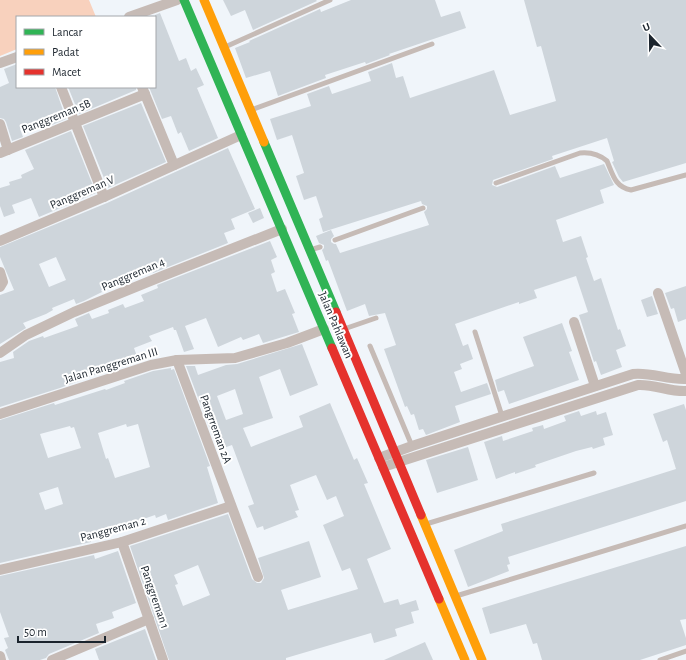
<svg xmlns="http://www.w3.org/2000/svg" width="686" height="660" font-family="'Alegreya Sans',sans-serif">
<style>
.green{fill:#f8d1bd}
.building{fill:#ced5db;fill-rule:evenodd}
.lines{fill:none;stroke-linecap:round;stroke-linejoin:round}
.lane{stroke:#c6bbb6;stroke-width:5}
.street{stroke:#c6bbb6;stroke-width:10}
.fast{stroke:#30b455;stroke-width:9}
.slow{stroke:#ff9f0a;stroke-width:9}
.jam{stroke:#e5322d;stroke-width:9}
.labels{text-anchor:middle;stroke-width:4;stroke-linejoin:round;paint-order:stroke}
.street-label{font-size:12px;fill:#1b242d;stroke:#fff}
</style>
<rect width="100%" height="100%" fill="#f0f5fa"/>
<polygon class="green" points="0,0 89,0 96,17 17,17 17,49 0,56"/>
<g class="building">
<polygon points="223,0 316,0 317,1 253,30 245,10 231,16"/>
<polygon points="351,0 435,0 441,17 460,11 466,28 389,54 390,55 366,64 365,62 325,75 326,78 278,96 270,71 246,78 235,48 250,42 249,41 320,9 321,12"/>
<polygon points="524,0 686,0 686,163 623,182 619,177 612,162 614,161 607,138 552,156 553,159 493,180 492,185 497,187 555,166 560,178 604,164 614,185 600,190 604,203 556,220 563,242 581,236 588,257 586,258 594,281 601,278 618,330 620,329 626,346 616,350 622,367 601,375 596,361 594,362 579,315 588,312 576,276 534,290 537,298 519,304 519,302 455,324 463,346 468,344 473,359 460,364 462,369 454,372 461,392 487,383 491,394 455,406 460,422 426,435 423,429 419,430 414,414 411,415 407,406 405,407 384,349 396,345 385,313 369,316 365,304 347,311 328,260 326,261 322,250 324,248 324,245 319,243 316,236 331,230 334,236 331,239 331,242 334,244 336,244 340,253 429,225 424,212 427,209 427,206 422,204 421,201 323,232 319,219 323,217 316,196 304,200 296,176 304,173 292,135 277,140 270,119 311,106 307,94 329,86 332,94 371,81 368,72 392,63 396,78 403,76 410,98 494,70 510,115 556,101 541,46 537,47"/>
<polygon points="160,13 179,61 186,58 191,71 196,68 204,85 197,88 218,138 189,151 181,132 178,134 171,116 162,119 149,87 155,87 155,15"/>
<polygon points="17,64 17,87 55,87 66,119 45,128 43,120 20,129 23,137 12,141 6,122 4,119 0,118 0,87 9,83 4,69"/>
<polygon points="68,87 136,87 136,90 79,114"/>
<polygon points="141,103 166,162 108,188 83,126"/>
<polygon points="71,131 96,193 39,217 31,198 12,205 15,213 4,217 0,206 0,188 10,185 9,182 22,178 21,175 34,169 25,150"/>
<path d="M228,148L255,209L231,219L235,229L224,233L228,243L153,273L150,266L113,282L115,285L101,290L102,292L84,301L76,304L74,299L52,308L53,310L46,314L23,323L26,328L0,344V295L14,290L0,257V247L107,203ZM56,257L66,280L49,287L39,264Z"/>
<polygon points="260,208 264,218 253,223 248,213"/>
<polygon points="270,241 277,257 271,260 275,272 271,274 277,292 285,289 295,313 292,314 299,332 263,343 259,334 243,340 241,337 218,347 206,318 185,326 194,349 184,352 176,330 174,330 173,327 149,336 152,341 134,348 139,362 119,368 119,366 60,388 0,407 0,362 14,358 13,352 29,341 43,336 44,338 78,326 75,319 89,313 92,319 109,313 108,310 123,304 125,308 144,301 141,295 158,288 157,285"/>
<polygon points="686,286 686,319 678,322 674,308 671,309 665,293"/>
<polygon points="652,296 658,314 647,317 641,300"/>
<polygon points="562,323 572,351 569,352 579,380 509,404 504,390 498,392 495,380 534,366 523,337"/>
<path d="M302,344L318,385L290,396L280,369L259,377L273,418L243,428L251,447L303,427L299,416L330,403L354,460L357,458L368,483L364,484L391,549L367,559L384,603L398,599L400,605L416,600L419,610L411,612L414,623L395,629L397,636L374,643L371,633L286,658V660H169L130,546L228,514L252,579L257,583H261L264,578L258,558L309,541L321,577L281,590L288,610L358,589L350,568L342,571L323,525L344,516L336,496L327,500L316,475L290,485L299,510L295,511L298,517L264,530L263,526L257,528L248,506L254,504L232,445L218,450L186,366H195L198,375L226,365L237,364ZM235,389L243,414L226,420L217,396ZM198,565L210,595L183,606L175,585L178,584L174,575Z"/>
<path d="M171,368V370L174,369L210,466L207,467L218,503L168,520L166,514L156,518L155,515L123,526L124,529L91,540V542L0,563V420L54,403L55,405L105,389L106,390L125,383L124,381L153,371ZM126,424L127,427L138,424L150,467L115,478L108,458L106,459L98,433ZM70,426L71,428L74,427L81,448L48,458L40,434ZM58,487L63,504L45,510L39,493Z"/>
<polygon points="684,404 686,410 686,501 508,557 510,564 507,565 509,571 468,587 454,550 503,531 501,524 676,469 667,440 663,442 653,414"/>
<polygon points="579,411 581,416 596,411 597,415 606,412 613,435 603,438 605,445 593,449 592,447 576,451 535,465 536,467 515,474 515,472 496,479 484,442 502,436 503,441 533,431 532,428 543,425 544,429 566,421 564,416"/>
<polygon points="468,447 478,480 437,493 426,460"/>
<polygon points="686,546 686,619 680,620 686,638 686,645 640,660 542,660 537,643 533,644 526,624 490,634 482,608"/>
<polygon points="118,551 136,603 112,612 114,618 96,624 99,633 49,654 46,658 40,660 9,660 5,650 8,648 4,638 9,637 0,612 0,576 94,555 95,559"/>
<polygon points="145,629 156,660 99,660 95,649"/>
<polygon points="425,642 433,660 384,660"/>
</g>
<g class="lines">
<g class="lane">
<polyline points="225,47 330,0"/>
<polyline points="251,110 432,44"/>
<path d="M496,183L580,153C590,152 600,155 607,161C613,175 615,187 631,190L686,175"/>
<polyline points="335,240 423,208"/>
<polyline points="310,250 320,247"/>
<polyline points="344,329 376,318"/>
<polyline points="475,332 502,416"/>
<polyline points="370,346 412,446"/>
<polyline points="426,524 594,473"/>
<polyline points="456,596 686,526"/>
<polyline points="660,660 686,651"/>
</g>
<g class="street">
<polyline points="129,17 177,0"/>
<polyline points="0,63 17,57"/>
<polyline points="61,87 104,197"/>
<polyline points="142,87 174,165"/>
<polyline points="0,124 8,150"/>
<polyline points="0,153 145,94"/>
<polyline points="0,241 104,197 241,135"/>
<polyline points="0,272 3,282 0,287"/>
<polyline points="658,293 686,374"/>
<polyline points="574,322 595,386"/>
<polyline points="0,353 26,335 74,312 165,275 282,229"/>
<polyline points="177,360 258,577"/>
<polyline points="0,414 151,365 177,360 235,358 287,343 324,329"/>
<path d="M379,458L412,446L633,374C651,372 668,380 686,379"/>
<path d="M383,467L638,385C654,384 670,392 686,391"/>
<polyline points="122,542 163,660"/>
<polyline points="0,570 122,542 231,506"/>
<polyline points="0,656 1,660"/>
<polyline points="52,660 149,619"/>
</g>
<g class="fast">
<polyline points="184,0 332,348"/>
<polyline points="264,142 336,312"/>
</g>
<g class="slow">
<polyline points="204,0 264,142"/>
<polyline points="421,515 482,660"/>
<polyline points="439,599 465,660"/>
</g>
<g class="jam">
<polyline points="336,312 421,515"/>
<polyline points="332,348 439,599"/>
</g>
</g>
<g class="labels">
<g class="street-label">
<text transform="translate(56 116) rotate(-22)" y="4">Panggreman 5B</text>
<text transform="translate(82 192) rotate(-23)" y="4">Panggreman V</text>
<text transform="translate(133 274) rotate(-23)" y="4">Panggreman 4</text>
<text transform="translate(336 325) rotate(67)" y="4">Jalan Pahlawan</text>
<text transform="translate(111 365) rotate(-17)" y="4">Jalan Panggreman III</text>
<text transform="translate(216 429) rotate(70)" y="4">Pangrreman 2A</text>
<text transform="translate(113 529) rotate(-15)" y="4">Panggreman 2</text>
<text transform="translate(155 597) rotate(71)" y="4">Panggreman 1</text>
</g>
</g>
<rect x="16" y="16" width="140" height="72" fill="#ffffff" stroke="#a4a7ab"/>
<rect x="24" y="29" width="20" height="6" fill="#30b455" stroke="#a4a7ab"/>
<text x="52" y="36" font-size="12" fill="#1b242d">Lancar</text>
<rect x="24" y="49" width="20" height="6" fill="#ff9f0a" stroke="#a4a7ab"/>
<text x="52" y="56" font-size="12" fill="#1b242d">Padat</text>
<rect x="24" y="69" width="20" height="6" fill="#e5322d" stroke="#a4a7ab"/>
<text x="52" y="76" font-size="12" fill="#1b242d">Macet</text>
<g transform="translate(650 36) rotate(338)" stroke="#ffffff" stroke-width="3" paint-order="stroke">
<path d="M0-3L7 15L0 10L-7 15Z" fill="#1b242d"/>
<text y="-6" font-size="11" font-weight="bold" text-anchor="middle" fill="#1b242d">U</text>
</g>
<path d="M18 636v6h87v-6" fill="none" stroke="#1b242d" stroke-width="2"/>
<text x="24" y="636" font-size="12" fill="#1b242d" stroke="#ffffff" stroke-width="3" paint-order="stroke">50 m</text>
</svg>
